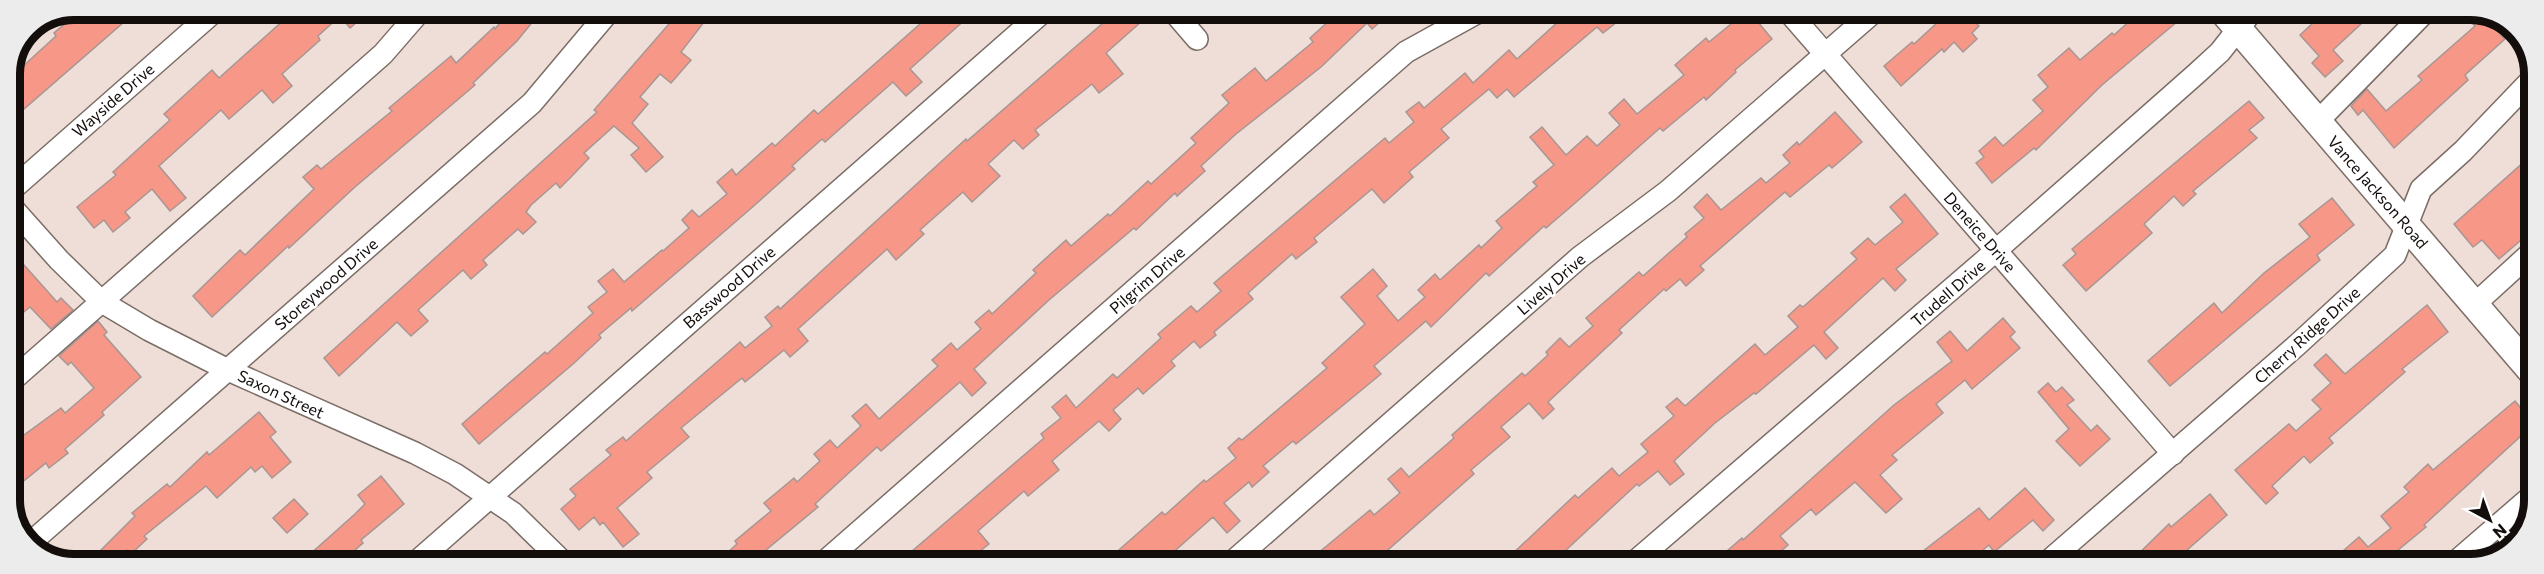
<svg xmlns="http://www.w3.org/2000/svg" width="2544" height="574" font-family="Commissioner,sans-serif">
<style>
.building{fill:#f69788;stroke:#a79693;stroke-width:1.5}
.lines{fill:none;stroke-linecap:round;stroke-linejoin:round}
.minor-casing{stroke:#7b6d66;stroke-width:24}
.major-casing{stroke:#7b6d66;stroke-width:30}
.minor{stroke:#fff;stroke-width:21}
.major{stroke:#fff;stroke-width:27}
.labels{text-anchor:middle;stroke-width:5;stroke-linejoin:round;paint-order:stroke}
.street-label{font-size:16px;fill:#130e0c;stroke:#fff}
.rim{fill:none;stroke:#130e0c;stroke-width:8}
</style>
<rect width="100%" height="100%" fill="#eeded7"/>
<g class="building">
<polygon points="93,9 139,9 9,122 9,79 56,36 54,33 80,11 85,16"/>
<polygon points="296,9 372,9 350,28 340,16 318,36 320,40 282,74 292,86 273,103 262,90 229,119 221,110 159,166 186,198 170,211 152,189 125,212 130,218 113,232 104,220 94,228 77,207 116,175 113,172 170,120 164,114 212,70 219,78"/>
<polygon points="511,9 543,9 517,41 473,83 475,85 355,187 289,248 288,246 212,317 193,296 240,250 245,255 314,189 303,177 317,165 321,169 392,111 389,108 451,56 456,63 494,27 495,29"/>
<polygon points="682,9 714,9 681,52 691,60 671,83 660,74 640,97 648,104 632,123 663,157 646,172 631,155 639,148 614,126 584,153 589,158 572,176 560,188 556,183 531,205 526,212 536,222 523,234 518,229 483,260 487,265 471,279 463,270 418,310 428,321 411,336 397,322 339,376 324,358 597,112 594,110"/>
<polygon points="937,9 977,9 910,69 922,82 906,96 893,82 825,142 822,139 792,166 795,169 748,211 632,311 631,308 599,335 601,338 573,364 479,444 462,424 545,352 547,354 593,313 588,307 607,292 598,281 613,269 624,282 662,250 663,251 689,228 682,220 692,210 699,217 727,194 717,182 732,169 736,175 772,143 775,146 814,110 818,114"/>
<polygon points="1118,10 1131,10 1141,22 1106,53 1123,74 1099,93 1092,84 1035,130 1039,135 1023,149 1014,140 988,164 1000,176 972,202 963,192 920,230 924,234 896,260 887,249 798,329 808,341 790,357 784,350 745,382 742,378 681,428 689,437 647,472 652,478 617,508 639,534 623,547 603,522 600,525 594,517 579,530 561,509 576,496 570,489 611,455 606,450 623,437 626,441 740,342 745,348 772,326 765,317 778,306 780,309 966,139 967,141"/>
<polygon points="1341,10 1394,10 1372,29 1367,23 1321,67 1236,134 1201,166 1205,171 1177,196 1175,193 1136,230 1134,228 1049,300 974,369 986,383 972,396 960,382 881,451 877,447 815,504 818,507 749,564 715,564 737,544 735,541 771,511 764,503 794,478 797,482 820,461 814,454 830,440 837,448 861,426 852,416 866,404 879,419 938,366 932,360 951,343 957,350 981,329 975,322 989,310 992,314 1036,273 1033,270 1066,240 1071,246 1108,214 1110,216 1148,181 1151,184 1196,143 1191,138 1229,103 1222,95 1255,68 1266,81 1313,42 1310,38"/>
<polygon points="1571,10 1632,10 1603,33 1597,27 1514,97 1507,89 1497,98 1489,89 1441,129 1449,138 1409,172 1413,177 1384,203 1372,189 1314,238 1317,242 1296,259 1292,254 1248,293 1253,299 1214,332 1216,335 1200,348 1194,341 1171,361 1175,366 1143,394 1138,388 1113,410 1121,419 1109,431 1099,421 1052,461 1059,470 1028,496 1024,491 978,531 989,544 964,564 897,564 1044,438 1041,434 1061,418 1052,407 1066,395 1076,408 1113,374 1117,378 1161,338 1158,334 1191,306 1197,312 1221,291 1214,283 1385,138 1389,143 1414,122 1406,112 1419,102 1424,108 1465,73 1473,83 1509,50 1517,59"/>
<polygon points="1748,10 1772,39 1735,70 1736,72 1706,100 1704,97 1663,131 1660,128 1574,204 1546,228 1544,226 1489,276 1486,273 1431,327 1426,321 1374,366 1381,374 1296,444 1293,441 1263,466 1269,472 1252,487 1249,482 1224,503 1240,521 1227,533 1213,517 1160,564 1103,564 1162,512 1165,515 1204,480 1206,482 1236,458 1228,448 1239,438 1242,440 1327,368 1322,363 1365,324 1341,297 1373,269 1387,286 1377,296 1398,321 1425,297 1418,290 1435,274 1440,280 1479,245 1481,248 1502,228 1496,221 1537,186 1533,182 1554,165 1530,137 1542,127 1566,155 1587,136 1597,146 1620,125 1609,113 1624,99 1637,114 1684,75 1675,65 1706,38 1709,42"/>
<polygon points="1951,10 1992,10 1976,23 1979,26 1972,33 1977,39 1963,52 1954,42 1944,52 1942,49 1901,86 1884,66 1912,42 1914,44"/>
<polygon points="2142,10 2168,10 2178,21 2102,85 2036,150 2034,148 1992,183 1976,163 1984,157 1979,151 1995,137 2003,146 2043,111 2033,100 2048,87 2038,75 2069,48 2080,60 2112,33 2114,35"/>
<polygon points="2327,10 2376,10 2333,50 2343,61 2325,77 2312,63 2319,56 2300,35"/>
<polygon points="2472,10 2484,10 2511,26 2501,35 2505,39 2465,75 2468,80 2394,148 2363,110 2358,115 2351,106 2367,89 2386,111 2422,80 2418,76 2475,26 2466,16"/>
<polygon points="2249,101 2264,118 2249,130 2257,138 2193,191 2196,194 2183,206 2174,196 2144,224 2152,233 2086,291 2063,265 2076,254 2072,249"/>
<polygon points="1835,112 1862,142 1832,168 1829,165 1790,197 1785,192 1700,266 1704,270 1686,286 1680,279 1666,291 1664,289 1619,330 1622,333 1548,402 1554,409 1543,419 1529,403 1501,427 1510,437 1471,470 1474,474 1372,564 1360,564 1354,558 1346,564 1305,564 1370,510 1374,515 1400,493 1388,479 1401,468 1409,477 1454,438 1452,435 1522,373 1525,376 1548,355 1546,352 1560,338 1569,347 1593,326 1586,318 1639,272 1643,276 1687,237 1685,234 1704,218 1694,207 1707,194 1721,210 1761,178 1766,183 1790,163 1783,155 1797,142 1799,145"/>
<polygon points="2534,153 2534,229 2499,259 2482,240 2473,247 2454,224"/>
<polygon points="1905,194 1938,234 1896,269 1906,280 1895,291 1883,278 1824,332 1838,348 1826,359 1814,345 1756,394 1754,393 1715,423 1674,461 1684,474 1670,485 1658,471 1639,486 1637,484 1551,564 1516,564 1509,557 1575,495 1578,498 1612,468 1619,476 1648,452 1641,444 1674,416 1666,407 1677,398 1685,406 1755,344 1765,355 1798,327 1788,316 1800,305 1803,307 1857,259 1851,253 1868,238 1875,245 1903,222 1890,207"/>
<polygon points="2332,198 2354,225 2317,255 2320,260 2170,386 2148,361 2214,303 2222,313 2264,273 2310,237 2299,224"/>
<polygon points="24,265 57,302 61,298 73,310 51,329 30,307 19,316 9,305 9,277"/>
<polygon points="2427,305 2448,332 2402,369 2405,372 2329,438 2333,443 2310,463 2304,456 2272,486 2278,493 2266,504 2235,470 2289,424 2296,431 2321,409 2312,400 2331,383 2314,365 2326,354 2345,374"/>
<polygon points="2003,318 2015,332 2010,337 2020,348 1972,389 1965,380 1936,404 1943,413 1892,455 1897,460 1880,475 1902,499 1886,513 1855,482 1816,515 1811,509 1780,536 1788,545 1771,560 1765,554 1754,565 1711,565 1742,538 1743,540 1894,405 1952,361 1937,342 1950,331 1967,351"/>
<polygon points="98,321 107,332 104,335 141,377 102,412 104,415 65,449 68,453 49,468 46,463 9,493 9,446 61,408 65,413 94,388 71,362 68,365 59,356"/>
<polygon points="2048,383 2056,392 2062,387 2074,400 2067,405 2091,431 2097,425 2110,439 2080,466 2056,441 2069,429 2038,392"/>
<polygon points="2515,401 2534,424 2424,525 2426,527 2380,565 2327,565 2359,537 2368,547 2391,528 2381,516 2409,492 2404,487 2428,464 2433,470"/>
<polygon points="259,412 276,432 270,437 291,462 272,478 262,466 255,472 251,467 217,498 206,486 144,536 147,539 131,554 127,550 113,564 87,564 135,516 132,513 167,484 170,487 207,452 209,455"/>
<polygon points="381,476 404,504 361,540 363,543 339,564 299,564 355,514 365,504 358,495"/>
<polygon points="2025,488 2054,520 2043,531 2033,520 1994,552 1989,545 1965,565 1905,565 1979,508 1989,520"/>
<polygon points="2210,494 2227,515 2170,565 2127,565 2169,524 2171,527"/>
<polygon points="294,499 308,514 287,533 273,518"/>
</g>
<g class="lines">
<defs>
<g id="minor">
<polyline points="1172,10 1197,39"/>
<polyline points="1787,10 2173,454"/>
<polyline points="2318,121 2427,10"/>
<polyline points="9,192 217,9"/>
<polyline points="9,204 59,260 102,302 149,330 228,370 415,453 455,474 513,513 565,564"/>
<polyline points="2475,304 2534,250"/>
<polyline points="9,383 383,54 422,9"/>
<polyline points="28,545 532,103 611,9"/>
<polyline points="414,564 1045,10"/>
<polyline points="822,564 1406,52 1482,10"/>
<polyline points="1230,564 1580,257 1668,191 1876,10"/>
<polyline points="1631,565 1984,261 2196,74 2220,52 2253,10"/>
<polyline points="2044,565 2297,345 2395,255 2421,189 2463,151 2534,77"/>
<polyline points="2452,565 2534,494"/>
</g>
<polyline id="major" points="2222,10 2534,374"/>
</defs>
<use href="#minor" class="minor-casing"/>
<use href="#major" class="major-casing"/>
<use href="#minor" class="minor"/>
<use href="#major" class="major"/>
</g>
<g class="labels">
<g class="street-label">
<text transform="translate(113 100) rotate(-41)" y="6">Wayside Drive</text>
<text transform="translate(2378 192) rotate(49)" y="6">Vance Jackson Road</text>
<text transform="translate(1980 232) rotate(49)" y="6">Deneice Drive</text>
<text transform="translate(1147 280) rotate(-41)" y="6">Pilgrim Drive</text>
<text transform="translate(326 284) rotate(-41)" y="6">Storeywood Drive</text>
<text transform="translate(1551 284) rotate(-41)" y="6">Lively Drive</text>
<text transform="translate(729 287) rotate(-41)" y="6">Basswood Drive</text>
<text transform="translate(1948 293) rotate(-41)" y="6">Trudell Drive</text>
<text transform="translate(2307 335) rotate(-42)" y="6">Cherry Ridge Drive</text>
<text transform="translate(281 394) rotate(25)" y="6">Saxon Street</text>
</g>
</g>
<path d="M0 0H2544V574H0ZM74 20H2470A54 54 0 0 1 2524 74V500A54 54 0 0 1 2470 554H74A54 54 0 0 1 20 500V74A54 54 0 0 1 74 20Z" fill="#ececec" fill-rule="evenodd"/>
<path class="rim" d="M74 20H2470A54 54 0 0 1 2524 74V500A54 54 0 0 1 2470 554H74A54 54 0 0 1 20 500V74A54 54 0 0 1 74 20Z"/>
<g transform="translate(2490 520) rotate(139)" stroke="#ffffff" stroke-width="4.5" paint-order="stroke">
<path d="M0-4.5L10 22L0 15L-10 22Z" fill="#130e0c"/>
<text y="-9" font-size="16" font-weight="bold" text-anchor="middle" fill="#130e0c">N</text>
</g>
</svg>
